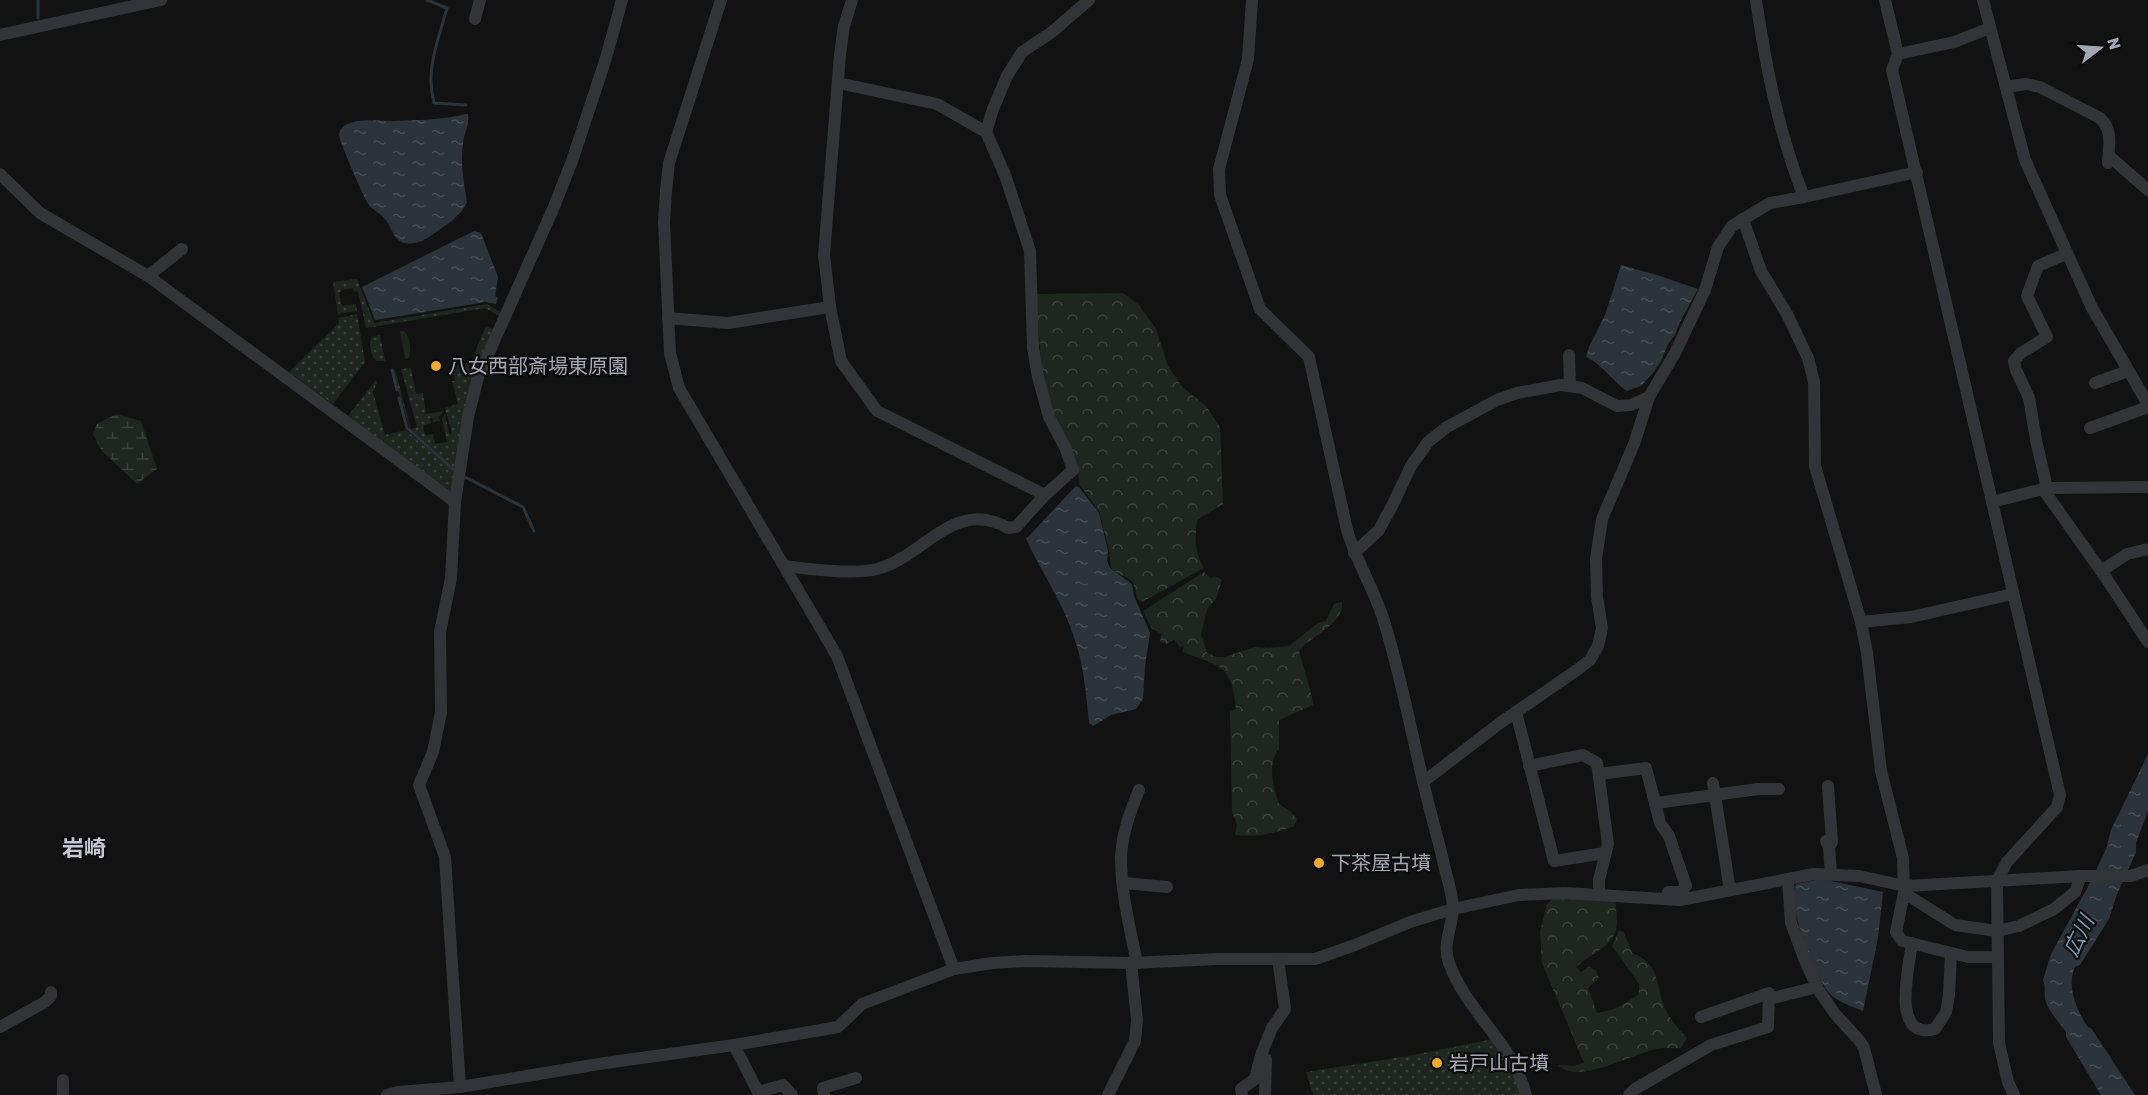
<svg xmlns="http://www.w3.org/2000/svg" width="2148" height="1095" font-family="Rubik,'Noto Sans JP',sans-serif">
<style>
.grass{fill:url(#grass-dots)}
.forest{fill:url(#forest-crowns)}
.wetland{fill:url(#wetland-marsh)}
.garden{fill:#1e261f}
.water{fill:url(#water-ripples)}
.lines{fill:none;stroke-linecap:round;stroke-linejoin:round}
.stream{stroke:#2b343b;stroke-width:3}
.minor{stroke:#333438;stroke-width:12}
.poi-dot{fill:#efaa2e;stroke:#0d0d0e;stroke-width:2}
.labels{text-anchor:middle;stroke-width:4.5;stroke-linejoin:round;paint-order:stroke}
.poi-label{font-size:20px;fill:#a3a8b4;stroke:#0d0d0e;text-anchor:start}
.water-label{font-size:21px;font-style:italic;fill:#7a97af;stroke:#0d0d0e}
.quarter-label{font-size:22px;font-weight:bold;fill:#c4c7d0;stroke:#0d0d0e}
</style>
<defs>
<pattern id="grass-dots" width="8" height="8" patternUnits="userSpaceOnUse" patternTransform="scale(1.5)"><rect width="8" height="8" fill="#1e261f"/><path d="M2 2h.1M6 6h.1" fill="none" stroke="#3c433d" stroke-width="1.8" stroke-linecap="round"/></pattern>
<pattern id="forest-crowns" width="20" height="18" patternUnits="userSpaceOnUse" patternTransform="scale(1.5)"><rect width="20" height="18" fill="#1e261f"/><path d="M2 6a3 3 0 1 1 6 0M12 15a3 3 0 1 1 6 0" fill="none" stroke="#3c433d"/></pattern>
<pattern id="wetland-marsh" width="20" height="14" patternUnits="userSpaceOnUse" patternTransform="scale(1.5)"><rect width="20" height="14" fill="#1e261f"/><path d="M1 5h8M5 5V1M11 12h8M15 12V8" fill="none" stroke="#3c433d"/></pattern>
<pattern id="water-ripples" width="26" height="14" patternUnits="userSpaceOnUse" patternTransform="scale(1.5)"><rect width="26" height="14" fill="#2b343b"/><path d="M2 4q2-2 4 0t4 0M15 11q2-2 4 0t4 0" fill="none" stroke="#474f55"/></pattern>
</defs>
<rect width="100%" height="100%" fill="#121213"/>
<g class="grass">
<polygon points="357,279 374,323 487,304 502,313 501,317 485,308 366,328 358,291 354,292 353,288 342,290 339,293 342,306 356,304 357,311 338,314 333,282"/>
<polygon points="357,314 365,362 333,404 289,372 339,323 338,318"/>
<polygon points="486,326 495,330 456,470 410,430 392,371 395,370 411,429 417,427 401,369 411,368 416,394 423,393 426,414 444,411 439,417 440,421 433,422 432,418 430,418 431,423 423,426 425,435 433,434 435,444 447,442 442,419 445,414 449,434 452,433 445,408 458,404 452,381 455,381 452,366 471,362"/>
<path d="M380,335L385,361H376C371,355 368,345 372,337Z"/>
<polygon points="376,380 377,383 373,392 385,435 406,430 456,473 454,490 450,492 348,416"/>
<polygon points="1493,1039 1514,1070 1520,1095 1313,1095 1306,1072 1408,1056"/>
</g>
<g class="forest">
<path d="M1123,293L1139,305L1156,329L1168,366L1182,387L1206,406L1220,427L1223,504L1197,520C1195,538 1194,552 1204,568L1142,602L1137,599L1134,584L1128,578L1113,571L1111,567L1109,551L1099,511L1079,484L1078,469L1051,417L1042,375L1036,294Z"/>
<path d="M1204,572L1210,578L1217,577L1222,580L1216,599L1207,609L1201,634L1207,653L1217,657H1224L1255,647L1267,648L1289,646L1318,623L1326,621L1334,604L1342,602C1344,625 1311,635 1299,651L1312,697L1313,705L1279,720V748C1267,764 1273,787 1279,804L1290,811L1297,819L1294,826C1275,834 1255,837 1235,835L1237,824L1232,812L1230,712L1236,709C1232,664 1221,667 1183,652L1184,645L1180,647L1174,640L1166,644L1160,641L1162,634L1152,629L1143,611Z"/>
<path d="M1554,898L1616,899C1615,908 1617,914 1617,923C1616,947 1591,953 1576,967L1581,972L1589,966L1596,971L1599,978L1588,988L1597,1013C1616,1010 1623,1005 1639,994V984L1612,946L1619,930L1624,933L1632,953C1663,965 1654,986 1666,1011C1672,1021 1679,1030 1687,1038L1681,1048C1674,1049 1665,1047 1657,1049C1634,1053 1577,1086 1558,1065L1574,1066L1584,1063L1542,963L1540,932L1547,904Z"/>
<polygon points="1474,1089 1478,1095 1432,1095"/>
</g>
<polygon class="wetland" points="116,414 141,421 157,469 137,484 101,450 93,434 97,424"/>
<path class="garden" d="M400,331H404C410,336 412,351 409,358L405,359Z"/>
<g class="water">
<path d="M466,114H468C470,126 464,132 463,143C460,163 464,183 467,202C463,213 448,224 439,230C429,237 418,246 405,243C394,241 392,228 386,220C381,214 374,211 369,205C365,200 338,139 339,134C340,129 344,125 348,124C360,118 380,121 393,121C417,120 443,120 466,114Z"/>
<polygon points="474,231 481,233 498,277 495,296 498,298 496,304 486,302 375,320 362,287"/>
<path d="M1621,265L1657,275L1698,289L1680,322L1675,335L1668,344L1661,361L1653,373L1641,386L1627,391C1612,381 1602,364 1586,357L1589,347L1605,315Z"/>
<path d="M1076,486L1079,487L1099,513L1108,551L1107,561L1110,568L1132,584L1134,596L1150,633L1145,666L1143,699L1136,709L1111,715L1093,726L1089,723C1086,695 1084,666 1075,640C1064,604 1042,573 1026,539Z"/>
<path d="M2148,754V811L2136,843V852L2117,894L2109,919L2080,965L2075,967C2066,985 2077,1012 2088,1027L2091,1028L2135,1095H2101L2066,1037V1032C2059,1022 2048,1011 2045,999C2044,992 2046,986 2043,980L2051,954L2091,881L2106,849L2111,830Z"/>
<path d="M1821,879L1883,892L1878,938L1863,1011C1853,1007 1838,1002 1830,994C1814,975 1787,908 1796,884Z"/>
</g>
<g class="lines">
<g class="stream">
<path d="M427,0L447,8C438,42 425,69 434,103L466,105"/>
<polyline points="38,18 38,0"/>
<polyline points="392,370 397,390"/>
<polyline points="399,398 407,428 455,471"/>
<polyline points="463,476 523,507 534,531"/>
</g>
<g class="minor">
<polyline points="721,0 669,163 666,191 664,222 670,353 679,388 837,656 954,969"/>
<polyline points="852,0 844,26 840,54 824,255 830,307 841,361 877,411 1045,495"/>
<path d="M1252,0L1248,59L1219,169L1220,195L1260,309L1309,357L1347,530C1356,560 1373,588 1383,618C1400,671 1410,727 1423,781C1429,809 1438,837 1444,865C1447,878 1453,895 1453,909C1452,928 1442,944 1449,963C1467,1013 1512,1041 1526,1095"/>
<path d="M1756,0C1766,67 1779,134 1804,197"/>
<polyline points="1885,0 1898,54 1892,70 2060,795 2057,807 2007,862 1997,881 1999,1043 2008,1082 2014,1095"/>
<polyline points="1983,0 2025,160 2092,308 2148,404"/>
<polyline points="475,19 480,0"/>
<polyline points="0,35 161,0"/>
<polyline points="1898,54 1954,42 1990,28"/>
<path d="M2006,87L2026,84L2040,87L2100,118C2113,130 2109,146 2108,163"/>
<polyline points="986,132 993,109 1007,76 1022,52 1052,32 1089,0"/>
<polyline points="2109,156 2148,190"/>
<polyline points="0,174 40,213 148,276 455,502"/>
<polyline points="1743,219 1761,271 1787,314 1808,358 1814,382 1815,466 1861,622 1867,653 1881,771 1903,858 1904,893 1896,932 1902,941 1968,957 1997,957"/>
<polyline points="148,276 182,249"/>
<polyline points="668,318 728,323 830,307"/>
<polyline points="1569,355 1570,386"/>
<polyline points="2095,383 2128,371"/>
<polyline points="2090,428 2148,407"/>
<polyline points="2047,488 2036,440 2029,398 2016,370 2014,361 2021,353 2047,337 2027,296 2038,266 2066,254"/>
<polyline points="2043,489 2106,578 2148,642"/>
<polyline points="1992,502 2047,488 2148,487"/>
<polyline points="1354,553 1379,530 1393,504 1411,466 1428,442 1447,427 1497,400 1517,393 1561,385 1582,388 1617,406 1631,405 1649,397"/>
<path d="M785,566C809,569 854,575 877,569C924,557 954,497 1008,528L1016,527L1045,495L1073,470L1065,447L1049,417L1038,377L1033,348L1030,251L1005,175L986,132L937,104L838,83"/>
<polyline points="2101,571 2127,554 2148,549"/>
<polyline points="1861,622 1911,617 2013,594"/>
<polyline points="1516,712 1554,861 1605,853"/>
<polyline points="1529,766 1583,755 1597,763 1608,844 1599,880 1599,895"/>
<polyline points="1599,774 1646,768 1660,823 1669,836 1686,886 1681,892 1668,892"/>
<polyline points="1423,782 1500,723 1577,670 1590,660 1598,646 1602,628 1597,597 1596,559 1602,519 1634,444 1649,397 1675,353 1705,290 1718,247 1732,226 1770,203 1804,197 1917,172"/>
<polyline points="1713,783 1730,890"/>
<polyline points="1828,786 1832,842 1829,847"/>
<polyline points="1656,803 1758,789 1779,789"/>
<polyline points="1826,841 1829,847 1831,875"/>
<polyline points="1788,880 1791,923 1804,958 1818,989 1835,1014 1859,1040 1864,1048 1876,1095"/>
<polyline points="1124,883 1167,887"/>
<polyline points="1904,893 1955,925 1997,931 2019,926 2054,909 2075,892 2081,876"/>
<path d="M1912,943C1909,967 1890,1041 1935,1029L1946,1012L1949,995L1951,953"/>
<path d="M1137,963C1130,929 1121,893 1121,857C1122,834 1130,812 1139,790"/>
<polyline points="1769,999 1817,987"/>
<polyline points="0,1027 45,1002 51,996 51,992"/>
<polyline points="734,1045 758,1092 783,1085 792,1095"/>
<polyline points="460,1087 445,857 419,785 433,752 441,712 440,632 451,578 455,502 468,417 478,377 553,209 572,161 606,58 622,0"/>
<polyline points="63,1095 63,1080"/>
<polyline points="387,1095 398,1092 460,1087 605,1063 734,1045 838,1027 862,1004 954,969 992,963 1026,961 1131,963 1218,959 1315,959 1355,945 1410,922 1453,909 1519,895 1565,893 1680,900 1814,874 1859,876 1905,886 2081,876 2131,876 2148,870"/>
<polyline points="824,1095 823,1088 856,1078"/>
<polyline points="1108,1095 1135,1041 1137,1020 1131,963"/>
<polyline points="1242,1095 1241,1089 1255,1079 1262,1052 1272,1028 1285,1009 1278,959"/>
<polyline points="1265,1095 1266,1059"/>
<polyline points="1629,1095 1635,1089 1711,1045 1768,1027 1769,993 1701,1017"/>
</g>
</g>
<g class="poi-dot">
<circle cx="436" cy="366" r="6"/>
<circle cx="1319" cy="863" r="6"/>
<circle cx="1437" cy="1063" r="6"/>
</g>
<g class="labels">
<g class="poi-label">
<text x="448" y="373">八女西部斎場東原園</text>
<text x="1331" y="870">下茶屋古墳</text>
<text x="1449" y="1070">岩戸山古墳</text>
</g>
<g class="water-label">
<text transform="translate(2079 936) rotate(-64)" y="7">広川</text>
</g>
<g class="quarter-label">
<text x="84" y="856">岩崎</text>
</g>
</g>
<g transform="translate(2100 48) rotate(73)" stroke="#0d0d0e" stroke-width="4.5" paint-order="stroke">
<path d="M0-4.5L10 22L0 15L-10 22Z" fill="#a3a8b4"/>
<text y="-9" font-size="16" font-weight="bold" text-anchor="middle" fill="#a3a8b4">N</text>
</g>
</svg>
